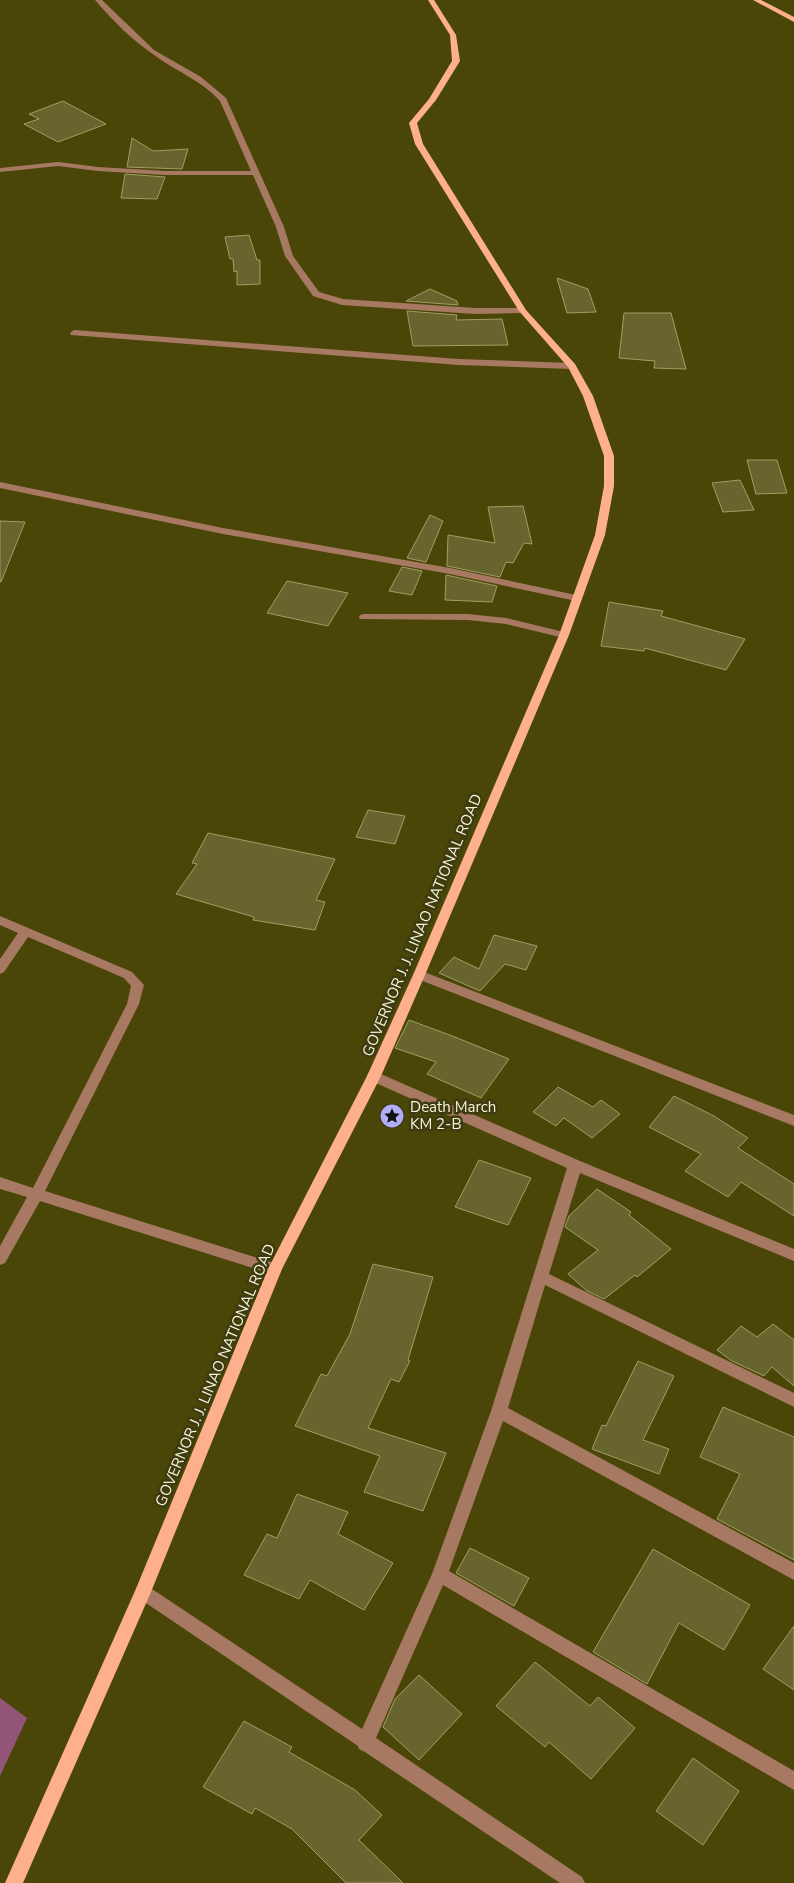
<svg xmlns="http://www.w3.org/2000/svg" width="794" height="1883" font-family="'Nunito Sans',sans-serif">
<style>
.green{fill:#925577}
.building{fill:#67652d;stroke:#a09e65}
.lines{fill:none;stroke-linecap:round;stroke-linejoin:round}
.minor{fill:#a87962;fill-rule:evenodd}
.major{fill:#fdb08b;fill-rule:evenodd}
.labels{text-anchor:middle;stroke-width:5;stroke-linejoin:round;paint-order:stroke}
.street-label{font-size:15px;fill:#f6f5d8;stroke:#3d3b0f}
.poi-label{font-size:15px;fill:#f6f5d8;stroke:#3d3b0f;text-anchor:start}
</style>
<rect width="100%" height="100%" fill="#494608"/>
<polygon class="green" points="0,1698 27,1718 0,1776"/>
<g class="building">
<polygon points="63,101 106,124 58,142 24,124 39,119 29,114"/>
<polygon points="132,138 153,151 188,149 182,169 127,167"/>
<polygon points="125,174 165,177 157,199 121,198"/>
<polygon points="249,235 257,260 260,260 260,284 237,285 237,271 234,272 233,259 230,259 225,237"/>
<polygon points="557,278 588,289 596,312 567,313"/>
<polygon points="430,289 457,301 458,305 406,301"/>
<polygon points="407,311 457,315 456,320 502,319 508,345 413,346"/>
<polygon points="624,313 671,313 686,369 654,368 655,361 619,358"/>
<polygon points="747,460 777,460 787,493 756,494"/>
<polygon points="740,480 754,510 723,512 712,483"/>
<polygon points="523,506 532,544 524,543 513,563 506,562 500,577 447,566 448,535 495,543 488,507"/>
<polygon points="430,515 443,521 426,562 407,558"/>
<polygon points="0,521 25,522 1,582 0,582"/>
<polygon points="402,567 422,571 412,595 389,591"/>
<polygon points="446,575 497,586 492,602 445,600"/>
<polygon points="287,581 348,593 328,626 267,613"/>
<polygon points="609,602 663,611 661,616 745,639 726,670 645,648 644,651 601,646"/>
<polygon points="368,810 405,816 395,844 356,837"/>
<polygon points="208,833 335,859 316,900 325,902 315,930 253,920 254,917 176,894 197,864 192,863"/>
<polygon points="494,935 537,946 526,970 505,964 480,991 439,973 454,957 479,969"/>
<polygon points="409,1020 455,1037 509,1059 481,1098 427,1074 436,1062 395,1048"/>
<polygon points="558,1087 593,1107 601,1100 620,1114 592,1138 564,1118 556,1126 533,1112"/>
<polygon points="674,1096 714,1116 748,1138 738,1148 794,1184 794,1216 741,1182 728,1197 685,1171 701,1154 649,1127"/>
<polygon points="479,1160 531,1178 508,1225 455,1207"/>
<polygon points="597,1189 631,1212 629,1215 671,1249 637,1277 635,1275 604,1299 587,1291 568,1274 598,1250 565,1227 569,1216"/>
<polygon points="373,1264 433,1277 408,1360 410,1361 399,1382 391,1379 368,1428 446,1453 423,1511 364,1492 380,1456 295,1426 321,1374 327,1376 350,1334"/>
<polygon points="773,1324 794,1340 794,1386 772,1367 764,1376 732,1361 717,1350 741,1326 757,1337"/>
<polygon points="638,1361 674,1376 643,1440 669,1449 659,1474 592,1449 602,1425 606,1426"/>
<polygon points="723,1407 794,1437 794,1560 717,1519 740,1474 700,1457"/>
<polygon points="297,1494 348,1512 338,1534 393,1563 364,1610 310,1580 299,1599 244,1575 267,1534 277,1538"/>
<polygon points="470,1548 529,1578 514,1606 456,1573"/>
<polygon points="653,1549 750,1605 724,1650 679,1623 647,1684 593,1652"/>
<polygon points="794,1626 794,1690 763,1669"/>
<polygon points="535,1662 590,1706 598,1697 635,1728 591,1779 549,1742 545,1747 496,1706"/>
<polygon points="419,1675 462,1714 419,1760 383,1727 395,1699"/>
<polygon points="244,1721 292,1747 289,1752 355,1790 382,1815 359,1840 403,1883 346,1883 292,1829 255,1808 252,1814 203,1787"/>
<polygon points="693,1758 739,1791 703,1845 656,1811"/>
</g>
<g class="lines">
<g class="minor">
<path d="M95,0H102L154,50L201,77L226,98L284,227L293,256L319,292L343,299L475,308H523L527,311L526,313L475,314L342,305L313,296L285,256L276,227L253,175H166L98,171L58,166L0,172V168L58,162L98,167L166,171H251L220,101C202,81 178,72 157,57C134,42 112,20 95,0Z"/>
<polygon points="74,330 459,359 572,363 576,366 572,369 459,365 71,335 70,333"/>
<polygon points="0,482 223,528 450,568 576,595 581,598 576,601 450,574 223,534 0,488"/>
<polygon points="364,614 468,614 506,618 568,633 569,635 564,638 506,624 468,620 360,619 359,617 360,615"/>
<polygon points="0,916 132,972 144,985 139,1004 45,1191 280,1265 282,1269 280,1273 275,1275 40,1201 5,1263 0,1265 0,1246 27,1197 0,1189 0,1177 33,1188 127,1004 131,986 124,978 28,937 4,972 0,974 0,959 18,933 0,925"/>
<polygon points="419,970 794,1115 794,1126 415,978 413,975 415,972"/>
<polygon points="374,1071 580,1161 794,1249 794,1261 580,1173 549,1274 794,1393 794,1407 545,1285 508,1408 794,1563 794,1580 503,1421 449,1571 794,1771 794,1790 443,1585 376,1738 582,1877 585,1883 560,1883 365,1752 359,1749 358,1746 137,1597 135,1592 137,1587 143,1584 149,1587 362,1729 432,1574 491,1411 567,1168 369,1080 367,1076 369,1072"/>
</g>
<g class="major">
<polygon points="428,0 434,0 456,35 460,61 436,100 417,123 423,144 526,310 575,364 593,396 614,456 614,486 605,535 569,635 425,975 381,1076 282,1269 151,1592 23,1883 5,1883 135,1591 268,1269 367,1076 413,975 559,635 595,535 604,486 604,456 583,396 568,367 519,311 415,144 409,123 429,99 452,61 450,35"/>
<polygon points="753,0 761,0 794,17 794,22"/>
</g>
</g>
<defs>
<symbol id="sight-disc" viewBox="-11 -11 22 22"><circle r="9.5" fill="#b2adf9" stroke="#3d3b0f"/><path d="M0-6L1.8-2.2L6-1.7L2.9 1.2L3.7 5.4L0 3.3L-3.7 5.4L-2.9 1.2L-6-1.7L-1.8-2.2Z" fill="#111"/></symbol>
</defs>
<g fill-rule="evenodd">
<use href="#sight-disc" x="378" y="1102" width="28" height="28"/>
</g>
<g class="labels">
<g class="street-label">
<text transform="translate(422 925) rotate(-67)" y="5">GOVERNOR J. J. LINAO NATIONAL ROAD</text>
<text transform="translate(215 1375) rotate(-67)" y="5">GOVERNOR J. J. LINAO NATIONAL ROAD</text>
</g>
<g class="poi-label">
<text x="410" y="1112">Death March<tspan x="410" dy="17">KM 2-B</tspan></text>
</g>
</g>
</svg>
